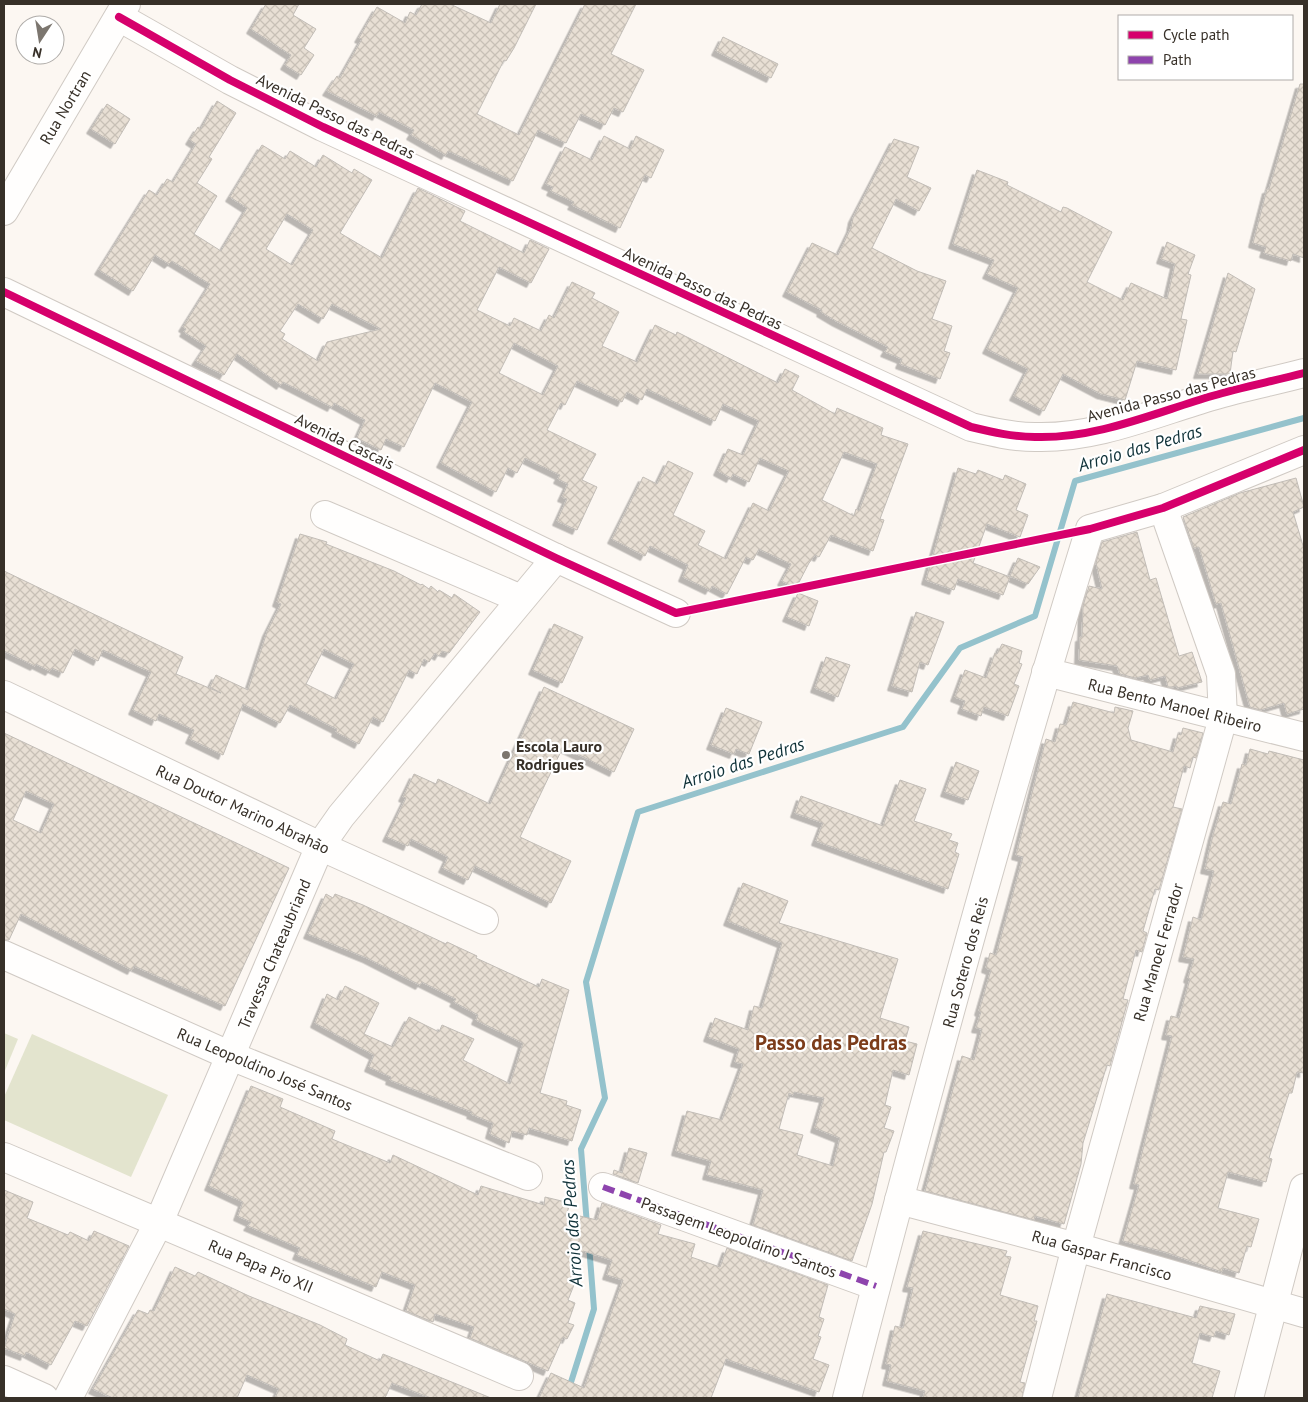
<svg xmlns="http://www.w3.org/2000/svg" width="1308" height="1402" font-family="'PT Sans',sans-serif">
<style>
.pitch{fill:#e3e4ce}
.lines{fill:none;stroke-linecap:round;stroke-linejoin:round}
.stream{stroke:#94c2cc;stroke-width:6}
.building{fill:url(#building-cross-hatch);stroke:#c1bcb6;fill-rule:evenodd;filter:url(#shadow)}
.minor-casing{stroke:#d0cac4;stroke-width:30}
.minor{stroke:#fffefd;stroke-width:28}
.quiet{stroke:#8e44ad;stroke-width:6;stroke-dasharray:12 6;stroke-linecap:butt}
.cycleway-casing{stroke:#fff;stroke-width:11}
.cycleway{stroke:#d6006c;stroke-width:8}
.poi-dot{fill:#7c766f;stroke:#fff;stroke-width:2}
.labels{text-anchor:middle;stroke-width:4.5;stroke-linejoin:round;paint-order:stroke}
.street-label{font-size:16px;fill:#373028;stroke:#fff}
.poi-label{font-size:16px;font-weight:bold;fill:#373028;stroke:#fff;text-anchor:start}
.water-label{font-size:18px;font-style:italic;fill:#103239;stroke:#fff}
.district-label{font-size:21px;font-weight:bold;fill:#7c3c1a;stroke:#fff}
</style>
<defs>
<pattern id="building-cross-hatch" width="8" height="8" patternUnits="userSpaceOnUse" patternTransform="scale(1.25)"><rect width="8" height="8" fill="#e8dfd4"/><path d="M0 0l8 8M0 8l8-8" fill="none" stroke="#c8c0b6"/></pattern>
<filter id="shadow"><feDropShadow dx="-4.5" dy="4.5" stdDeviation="0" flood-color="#0004"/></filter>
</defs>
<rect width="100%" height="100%" fill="#fcf7f2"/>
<g class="pitch">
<polygon points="4,1033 18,1039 4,1073"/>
<polygon points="32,1034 168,1095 131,1177 4,1120 4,1097"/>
</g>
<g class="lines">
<g class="stream">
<polyline points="587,1225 581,1149 605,1098 586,982 638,812 903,727 960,648 1035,616 1075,481 1304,418"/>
<polyline points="566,1398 594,1309 589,1245"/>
</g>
</g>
<g class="building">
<polygon points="266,4 299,4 293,15 316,29 304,48 314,55 301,75 285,65 291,55 251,29"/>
<polygon points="422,4 450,4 491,23 500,4 536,4 514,48 506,61 504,60 477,114 519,135 585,4 636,4 611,54 644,70 623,112 614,108 605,125 581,114 566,143 538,130 513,181 455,154 448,151 446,155 411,135 414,130 379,112 377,116 327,91 337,76 340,78 362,39 359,38 377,7 405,23 410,12 416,15"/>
<polygon points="723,37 778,64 771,78 716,51"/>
<polygon points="1300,84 1304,84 1304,258 1293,254 1291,261 1264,253 1266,247 1253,243 1267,189 1269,189"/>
<path d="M217,101L236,113L209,157L212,159L197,183L217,196L194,234L221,251L247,208L230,197L262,145L285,159L290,151L316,167L323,155L352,173L354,169L372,180L340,233L382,258L418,188L465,211L460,221L524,253L530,240L549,249L531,283L499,267L477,310L510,326L514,318L541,331L549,315L554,318L572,282L595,293L592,298L619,312L602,346L637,362L655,325L676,335L677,332L778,383L785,369L799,376L792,390L835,414L837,408L883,428L881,435L908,444L880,519L884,520L873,551L831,535L819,557L815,555L809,563L796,588L782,581L791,564L759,549L753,560L746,557L727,594L712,586L710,590L683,577L688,565L650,546L645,556L612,539L643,477L657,484L668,461L693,473L673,515L705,531L698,545L726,559L753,503L769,511L789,471L760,458L749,482L733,474L731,478L718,471L728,449L743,455L759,421L723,404L715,421L647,389L642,400L627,392L622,402L577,381L565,405L561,403L547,430L596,454L582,480L597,487L577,530L557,521L567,499L562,497L568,484L558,479L560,475L525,458L517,473L508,468L496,492L441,463L472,402L435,383L404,447L386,439L381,450L357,438L365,420L334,403L332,407L283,382L281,385L237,354L224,375L196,361L206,346L184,332L186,329L183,327L210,284L172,261L169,264L155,255L133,291L99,270L149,190L157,195L167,179L173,182L196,144L190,140L198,127L201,129ZM287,214L313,230L292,265L266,249ZM298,304L323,319L332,304L381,329L327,342L318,361L282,339L285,334L280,331ZM514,343L558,366L543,395L499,373ZM844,452L877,464L859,511L856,509L854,516L822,500Z"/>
<polygon points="107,104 130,119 115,144 91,129"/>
<polygon points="604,136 630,149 636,136 664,150 651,178 645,175 620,228 572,205 574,202 551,191 553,187 546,184 565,147 592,160"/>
<polygon points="894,139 919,147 907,177 931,188 919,211 896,199 872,248 917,271 946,281 932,319 952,326 944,351 950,353 940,379 900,364 902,359 885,352 888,347 836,321 821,312 822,310 787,292 812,243 838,255 851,228 853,218"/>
<polygon points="977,170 1008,182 1007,185 1061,212 1063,207 1067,208 1112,232 1087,282 1123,300 1131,283 1167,299 1175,264 1161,259 1167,242 1195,255 1188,274 1191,275 1181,319 1187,320 1176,370 1137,361 1125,400 1101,394 1063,374 1044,411 1014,396 1028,369 987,349 1018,288 987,274 994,260 953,244"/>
<polygon points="1228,273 1255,289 1236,352 1233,351 1230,374 1198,374"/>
<polygon points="958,468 976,474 978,470 1003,480 1005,475 1026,484 1016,510 1028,515 1020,537 987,524 973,563 1010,577 1003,595 958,579 954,590 926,580"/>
<polygon points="1296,478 1304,507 1293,512 1304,549 1304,709 1287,714 1284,703 1260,710 1250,707 1221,603 1216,604 1199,547 1194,548 1183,517 1240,493"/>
<polygon points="1137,532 1150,580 1156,578 1179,656 1192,652 1202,682 1177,688 1177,686 1171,687 1168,687 1165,676 1150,680 1148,675 1135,678 1120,674 1117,666 1079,660 1080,637 1082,637 1083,606 1089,586 1102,589 1096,563 1102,542"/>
<path d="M300,534L327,542L326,544L394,571L421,585L422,584L429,589L431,586L438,592L439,590L452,598L454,594L480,612L449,653L442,651L439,656L435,653L429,662L424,659L417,674L409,670L383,722L373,717L359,744L336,732L337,729L290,705L280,723L243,704L223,755L190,739L194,730L159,714L156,721L133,710L151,672L103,650L98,661L75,649L63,673L52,668L50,671L36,664L35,666L4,651V571L183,657L176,674L221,693L210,687L216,675L248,690L267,632L281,604L277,602ZM324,649L354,664L336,699L306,684Z"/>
<polygon points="1018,558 1040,567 1028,584 1010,576"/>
<polygon points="798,593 818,601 809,626 787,617"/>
<polygon points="916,612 944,622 928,665 920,662 912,692 892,686"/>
<polygon points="554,624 583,637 562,683 533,670"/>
<polygon points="1002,644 1022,651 1019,663 1022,664 1014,684 1019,686 1008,716 984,707 981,716 962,709 965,701 955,697 965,670 986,678 995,653 997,654"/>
<polygon points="826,657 850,665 838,697 815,688"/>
<polygon points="544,687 634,729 614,772 563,747 520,837 571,861 551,903 475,866 468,880 443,868 448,857 411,839 408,846 387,837 406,798 403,797 414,774 436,784 438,779 490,804"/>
<polygon points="1073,702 1114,713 1115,707 1133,711 1128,728 1131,740 1173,752 1178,734 1181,735 1183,728 1203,733 1196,758 1193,757 1190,768 1184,766 1173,807 1182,809 1159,890 1155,889 1143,931 1147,933 1142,952 1136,950 1123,999 1128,1000 1110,1066 1107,1065 1083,1143 1081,1164 1064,1224 1035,1216 1034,1220 925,1191 962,1056 974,1060 982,1029 976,1028 981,1012 979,1011 991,970 986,968 990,953 996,955 1023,857 1016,855 1046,739 1055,742 1060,724 1066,725"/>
<polygon points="726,708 762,722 749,754 736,749 734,754 711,745"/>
<path d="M4,733L289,868L225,1006L134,966L132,970L21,914L9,940H4ZM26,791L54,804L41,833L13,820Z"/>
<polygon points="1250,749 1268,754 1269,751 1304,760 1304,1073 1297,1072 1292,1093 1289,1093 1269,1158 1272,1159 1266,1182 1228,1172 1218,1208 1259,1219 1251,1247 1247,1246 1239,1273 1223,1268 1222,1272 1165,1252 1123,1241 1139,1185 1134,1184 1172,1036 1166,1035 1171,1016 1179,1018 1190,979 1188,978 1194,959 1183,957 1193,917 1201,920 1214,871 1205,869 1213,835 1223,802 1231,804 1242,764 1246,765"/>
<polygon points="956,762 979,771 968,800 945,792"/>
<polygon points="900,780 926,789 914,821 952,834 949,840 958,843 955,852 959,854 948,889 816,841 823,823 795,813 801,796 883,826"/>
<path d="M743,883L788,901L779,923L898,959L880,1018L909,1027L905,1041L917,1044L909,1075L893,1070L885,1105L891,1107L884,1128L894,1131L886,1152H884L872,1204L852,1261L753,1225L763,1190L707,1175L711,1161L676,1151L687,1111L722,1120L743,1064L735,1062L739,1049L708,1037L715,1018L748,1030L754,1006L762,1008L782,943L728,921ZM794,1092L824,1098L815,1128L840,1138L833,1166L797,1155L803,1135L779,1129L789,1093L793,1095Z"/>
<polygon points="326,894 333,898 335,894 363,905 446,944 447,942 477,956 476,958 539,987 542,979 569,990 540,1093 567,1101 566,1105 581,1110 572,1141 529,1128 527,1135 512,1131 509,1143 490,1134 493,1123 471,1114 472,1112 390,1080 391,1077 369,1067 374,1055 315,1023 327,994 338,1000 345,986 379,1003 364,1034 393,1047 409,1017 439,1032 442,1025 474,1039 463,1060 510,1084 523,1043 476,1020 478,1015 454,1002 456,999 422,982 420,985 367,958 308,934"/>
<polygon points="251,1086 283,1099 280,1107 335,1131 332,1139 390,1163 393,1155 478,1195 481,1186 544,1205 545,1197 570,1203 567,1213 597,1220 602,1203 661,1225 658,1234 695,1244 691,1257 720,1267 727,1248 828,1285 819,1317 824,1319 818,1336 821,1337 813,1359 829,1365 819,1392 726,1359 711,1398 539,1398 551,1373 584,1388 623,1280 607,1275 612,1260 583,1251 569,1281 574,1285 568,1300 575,1303 568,1323 574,1325 567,1339 563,1337 548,1371 470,1338 474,1327 435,1314 433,1322 406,1311 415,1285 382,1272 376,1287 297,1255 300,1248 248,1226 251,1222 238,1216 243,1202 209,1186"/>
<polygon points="629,1148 647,1153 638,1183 613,1174 614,1170 622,1173"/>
<polygon points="4,1190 33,1202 27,1218 68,1235 70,1232 89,1241 94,1231 129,1246 87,1326 75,1321 51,1365 26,1352 25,1356 4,1348 15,1314 4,1309"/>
<polygon points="923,1231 1007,1251 1005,1256 1011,1257 1000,1295 1038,1306 1034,1321 1037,1321 1020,1382 1025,1383 1022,1398 923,1398 925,1391 887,1381 891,1365 886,1364 895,1326 903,1328 913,1288 907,1287"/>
<polygon points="175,1267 195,1276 198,1272 249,1296 320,1325 347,1339 345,1345 380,1361 383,1354 491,1398 431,1398 392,1383 385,1398 275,1398 279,1389 247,1375 237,1398 113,1398 93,1389 138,1310 148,1314 150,1310 154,1311"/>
<polygon points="1107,1294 1196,1318 1200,1306 1235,1314 1229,1335 1216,1331 1214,1337 1200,1333 1192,1363 1220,1371 1212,1398 1078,1398"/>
</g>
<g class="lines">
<defs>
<g id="minor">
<path d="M119,17L230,80L323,127L971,427C992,432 1013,437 1035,437C1096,439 1154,413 1212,396C1242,387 1274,381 1304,373"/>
<polyline points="4,211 126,4"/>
<polyline points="4,292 556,558 676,613"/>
<polyline points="325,515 521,599"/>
<polyline points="1046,672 1304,737"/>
<polyline points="4,695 320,846 484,920"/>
<polyline points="4,955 231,1056 528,1176"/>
<polyline points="4,1157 519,1376"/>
<polyline points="603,1187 876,1286"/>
<polyline points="899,1200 1076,1247 1304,1313"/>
<polyline points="4,1380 44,1398"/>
<polyline points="68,1398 159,1222 320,846 341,816 556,558"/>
<path d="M847,1398C923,1107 1001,816 1090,529L1163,508L1304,450"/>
<polyline points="1037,1398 1076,1247 1223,718 1221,674 1163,508"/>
<polyline points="1249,1398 1304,1188"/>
</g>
</defs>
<use href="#minor" class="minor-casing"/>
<use href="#minor" class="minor"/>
<polyline class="quiet" points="603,1187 876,1286"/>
<defs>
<g id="cycleway">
<path d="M119,17L230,80L323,127L971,427C992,432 1013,437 1035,437C1096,439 1154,413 1212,396C1242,387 1274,381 1304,373"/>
<polyline points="4,292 556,558 676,613 1090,529 1163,508 1304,450"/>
</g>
</defs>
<use href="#cycleway" class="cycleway-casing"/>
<use href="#cycleway" class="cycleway"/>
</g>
<circle class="poi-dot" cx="506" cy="755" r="5"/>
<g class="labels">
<g class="street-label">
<text transform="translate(65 107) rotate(-59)" y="6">Rua Nortran</text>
<text transform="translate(336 116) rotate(26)" y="6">Avenida Passo das Pedras</text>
<text transform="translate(703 288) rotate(25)" y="6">Avenida Passo das Pedras</text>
<text transform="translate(1171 394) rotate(-15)" y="6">Avenida Passo das Pedras</text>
<text transform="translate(345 441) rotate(26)" y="6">Avenida Cascais</text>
<text transform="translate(1175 705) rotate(14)" y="6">Rua Bento Manoel Ribeiro</text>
<text transform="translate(243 809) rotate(25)" y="6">Rua Doutor Marino Abrahão</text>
<text transform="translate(1158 952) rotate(-74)" y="6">Rua Manoel Ferrador</text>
<text transform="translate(274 954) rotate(-67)" y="6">Travessa Chateaubriand</text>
<text transform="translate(965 962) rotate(-75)" y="6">Rua Sotero dos Reis</text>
<text transform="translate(265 1069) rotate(23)" y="6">Rua Leopoldino José Santos</text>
<text transform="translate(739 1237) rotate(20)" y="6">Passagem Leopoldino J Santos</text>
<text transform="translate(1102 1255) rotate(16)" y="6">Rua Gaspar Francisco</text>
<text transform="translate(261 1266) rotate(23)" y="6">Rua Papa Pio XII</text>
</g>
<g class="poi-label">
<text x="516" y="752">Escola Lauro<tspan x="516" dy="18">Rodrigues</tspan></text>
</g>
<g class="water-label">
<text transform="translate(1140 448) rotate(-16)" y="6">Arroio das Pedras</text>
<text transform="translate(743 763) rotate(-18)" y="6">Arroio das Pedras</text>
<text transform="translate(572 1223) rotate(-94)" y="6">Arroio das Pedras</text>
</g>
<g class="district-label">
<text x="831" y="1050">Passo das Pedras</text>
</g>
</g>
<rect width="1308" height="1402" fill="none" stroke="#373028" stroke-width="10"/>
<rect x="1118" y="15" width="175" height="65" fill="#ffffff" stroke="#afaca9"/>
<rect x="1128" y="31" width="25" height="8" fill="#d6006c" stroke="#afaca9"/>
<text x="1163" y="40" font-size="15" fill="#373028">Cycle path</text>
<rect x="1128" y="56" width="25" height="8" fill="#8e44ad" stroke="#afaca9"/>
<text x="1163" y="65" font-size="15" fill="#373028">Path</text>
<g transform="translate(40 40) rotate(192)"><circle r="24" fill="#ffffff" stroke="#afaca9"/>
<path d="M0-4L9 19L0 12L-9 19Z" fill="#7c766f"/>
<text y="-8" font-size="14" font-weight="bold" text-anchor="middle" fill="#373028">N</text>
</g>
</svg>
